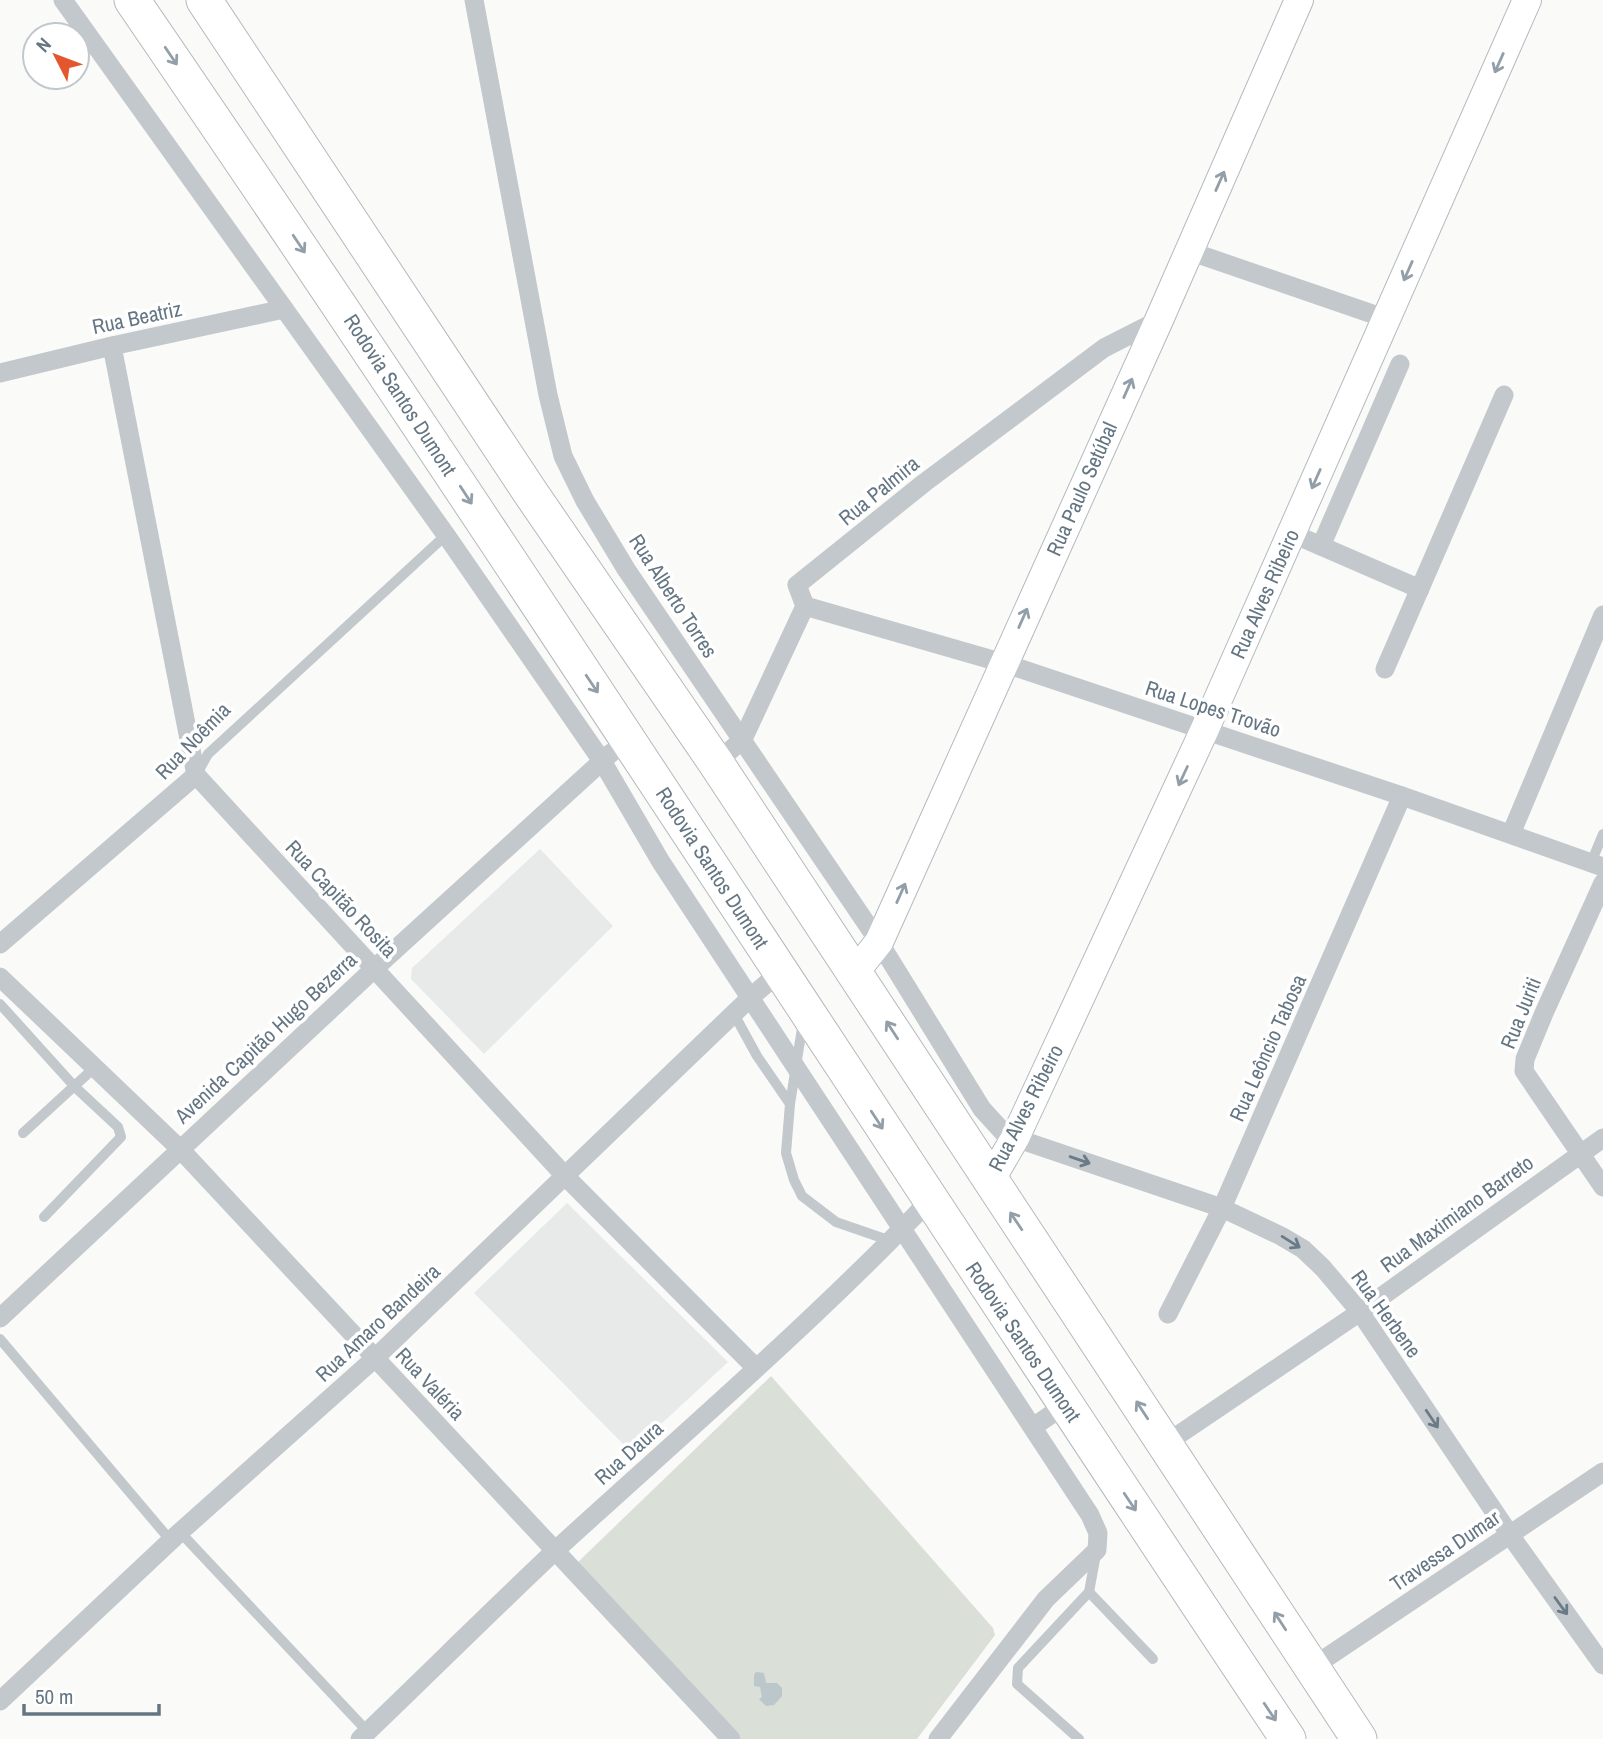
<svg xmlns="http://www.w3.org/2000/svg" width="1603" height="1739" font-family="'Archivo Narrow',sans-serif">
<style>
.built{fill:#e8e9e9}
.green{fill:#dadfd7}
.water{fill:#bbc7cb}
.lines{fill:none;stroke-linecap:round;stroke-linejoin:round}
.secondary-casing{stroke:#b3babf;stroke-width:30}
.highway-casing{stroke:#b4b9bd;stroke-width:37}
.lane{stroke:#c3c8cc;stroke-width:10}
.street{stroke:#c3c8cc;stroke-width:19}
.secondary{stroke:#fff;stroke-width:28}
.highway{stroke:#fff;stroke-width:35}
.oneway{stroke:#939fa8}
.oneway2{stroke:#6a7a87}
.labels{text-anchor:middle;stroke-width:7;stroke-linejoin:round;paint-order:stroke}
.street-label{font-size:21px;fill:#657683;stroke:#fff}
</style>
<rect width="100%" height="100%" fill="#fafaf8"/>
<g class="built">
<polygon points="540,849 613,926 484,1054 411,979 412,968"/>
<polygon points="567,1203 728,1362 631,1452 474,1293"/>
</g>
<polygon class="green" points="771,1376 993,1628 995,1635 917,1739 739,1739 578,1562"/>
<polygon class="water" points="756,1672 764,1673 766,1683 777,1683 782,1688 782,1696 774,1705 766,1706 759,1699 762,1697 760,1687 754,1686 754,1675"/>
<g class="lines">
<defs>
<g id="secondary">
<polyline points="855,972 879,942 1159,320 1299,0"/>
<polyline points="990,1181 1015,1138 1204,731 1527,0"/>
</g>
<g id="highway">
<path d="M132,0C525,574 901,1160 1288,1739"/>
<polyline points="204,0 530,492 716,763 1359,1739"/>
</g>
</defs>
<use href="#secondary" class="secondary-casing"/>
<use href="#highway" class="highway-casing"/>
<g class="lane">
<polyline points="198,772 208,754 446,535"/>
<polyline points="1591,863 1603,834"/>
<polyline points="0,1004 75,1087 118,1127 121,1137 44,1217"/>
<polyline points="734,1014 757,1056 790,1104"/>
<polyline points="803,1022 790,1104 786,1153 794,1180 802,1196 836,1222 891,1241"/>
<polyline points="23,1133 94,1068"/>
<polyline points="0,1339 171,1541"/>
<polyline points="180,1532 368,1732"/>
<polyline points="1089,1592 1153,1659"/>
<polyline points="1079,1739 1017,1684 1018,1668 1089,1592 1096,1554"/>
</g>
<g class="street">
<polyline points="63,0 446,535 602,761 661,862 1090,1515 1098,1533 1097,1550 1046,1599 938,1739"/>
<polyline points="474,0 548,395 563,456 585,501 626,569 879,942 982,1109 1003,1132 1015,1138 1222,1208 1281,1236 1303,1249 1323,1268 1360,1312 1510,1535 1603,1665"/>
<polyline points="1189,251 1387,319"/>
<polyline points="112,346 196,775 566,1177 756,1368"/>
<polyline points="0,373 112,346 284,309"/>
<polyline points="1291,533 1420,589"/>
<polyline points="1321,546 1400,364"/>
<polyline points="805,606 1003,663 1402,796 1603,867"/>
<polyline points="1385,669 1504,395"/>
<polyline points="716,763 743,739 805,606 797,585 924,483 1104,348 1159,320"/>
<polyline points="1511,834 1603,615"/>
<polyline points="1603,883 1544,1013 1525,1059 1524,1071 1603,1187"/>
<polyline points="0,944 196,775"/>
<polyline points="0,977 180,1149 731,1739"/>
<polyline points="1168,1314 1222,1208 1402,796"/>
<polyline points="0,1318 375,968 611,753"/>
<polyline points="1033,1427 1065,1405"/>
<polyline points="1165,1444 1360,1312 1603,1138"/>
<polyline points="1311,1668 1603,1472"/>
<polyline points="0,1701 180,1532 374,1359 751,997 780,972"/>
<path d="M360,1739C426,1676 491,1611 558,1548C683,1434 812,1323 929,1201"/>
</g>
<use href="#secondary" class="secondary"/>
<use href="#highway" class="highway"/>
</g>
<defs><path id="oneway-shaft" d="M-6 0H5M1.5-3L5.5 0L1.5 3" fill="none" stroke-width="1.6" stroke-linecap="round" stroke-linejoin="round" transform="scale(1.75)"/></defs>
<g class="oneway">
<use href="#oneway-shaft" transform="translate(171 56) rotate(56)"/>
<use href="#oneway-shaft" transform="translate(1499 63) rotate(114)"/>
<use href="#oneway-shaft" transform="translate(1220 181) rotate(-66)"/>
<use href="#oneway-shaft" transform="translate(299 244) rotate(56)"/>
<use href="#oneway-shaft" transform="translate(1408 271) rotate(114)"/>
<use href="#oneway-shaft" transform="translate(1128 388) rotate(-66)"/>
<use href="#oneway-shaft" transform="translate(1316 479) rotate(114)"/>
<use href="#oneway-shaft" transform="translate(466 495) rotate(57)"/>
<use href="#oneway-shaft" transform="translate(1023 618) rotate(-66)"/>
<use href="#oneway-shaft" transform="translate(592 684) rotate(56)"/>
<use href="#oneway-shaft" transform="translate(1183 776) rotate(115)"/>
<use href="#oneway-shaft" transform="translate(901 893) rotate(-66)"/>
<use href="#oneway-shaft" transform="translate(892 1030) rotate(-123)"/>
<use href="#oneway-shaft" transform="translate(877 1120) rotate(57)"/>
<use href="#oneway-shaft" transform="translate(1016 1221) rotate(-124)"/>
<use href="#oneway-shaft" transform="translate(1142 1410) rotate(-123)"/>
<use href="#oneway-shaft" transform="translate(1130 1502) rotate(56)"/>
<use href="#oneway-shaft" transform="translate(1280 1621) rotate(-123)"/>
<use href="#oneway-shaft" transform="translate(1270 1712) rotate(56)"/>
</g>
<g class="oneway2">
<use href="#oneway-shaft" transform="translate(1080 1160) rotate(19)"/>
<use href="#oneway-shaft" transform="translate(1291 1242) rotate(32)"/>
<use href="#oneway-shaft" transform="translate(1432 1419) rotate(56)"/>
<use href="#oneway-shaft" transform="translate(1561 1606) rotate(54)"/>
</g>
<g class="labels">
<g class="street-label">
<text transform="translate(137 318) rotate(-12)" y="7">Rua Beatriz</text>
<text transform="translate(400 395) rotate(57)" y="7">Rodovia Santos Dumont</text>
<text transform="translate(1082 489) rotate(-66)" y="7">Rua Paulo Setúbal</text>
<text transform="translate(879 491) rotate(-39)" y="7">Rua Palmira</text>
<text transform="translate(1265 594) rotate(-66)" y="7">Rua Alves Ribeiro</text>
<text transform="translate(673 596) rotate(57)" y="7">Rua Alberto Torres</text>
<text transform="translate(1213 709) rotate(18)" y="7">Rua Lopes Trovão</text>
<text transform="translate(193 741) rotate(-46)" y="7">Rua Noêmia</text>
<text transform="translate(712 868) rotate(57)" y="7">Rodovia Santos Dumont</text>
<text transform="translate(341 899) rotate(47)" y="7">Rua Capitão Rosita</text>
<text transform="translate(1521 1013) rotate(-68)" y="7">Rua Juriti</text>
<text transform="translate(266 1038) rotate(-43)" y="7">Avenida Capitão Hugo Bezerra</text>
<text transform="translate(1268 1048) rotate(-66)" y="7">Rua Leôncio Tabosa</text>
<text transform="translate(1026 1108) rotate(-63)" y="7">Rua Alves Ribeiro</text>
<text transform="translate(1457 1214) rotate(-36)" y="7">Rua Maximiano Barreto</text>
<text transform="translate(1386 1314) rotate(54)" y="7">Rua Herbene</text>
<text transform="translate(378 1323) rotate(-43)" y="7">Rua Amaro Bandeira</text>
<text transform="translate(1023 1342) rotate(56)" y="7">Rodovia Santos Dumont</text>
<text transform="translate(430 1384) rotate(47)" y="7">Rua Valéria</text>
<text transform="translate(629 1453) rotate(-42)" y="7">Rua Daura</text>
<text transform="translate(1445 1551) rotate(-34)" y="7">Travessa Dumar</text>
</g>
</g>
<g transform="translate(56 56) rotate(312)"><circle r="33" fill="#ffffff" stroke="#c1c8cd" stroke-width="2"/>
<path d="M0-5L12 26L0 18L-12 26Z" fill="#e4572e"/>
<text y="-10" font-size="19" font-weight="bold" text-anchor="middle" fill="#657683">N</text>
</g>
<path d="M24 1704v10h135v-10" fill="none" stroke="#657683" stroke-width="3.5"/>
<text x="35" y="1704" font-size="21" fill="#657683" stroke="#ffffff" stroke-width="5" paint-order="stroke">50 m</text>
</svg>
